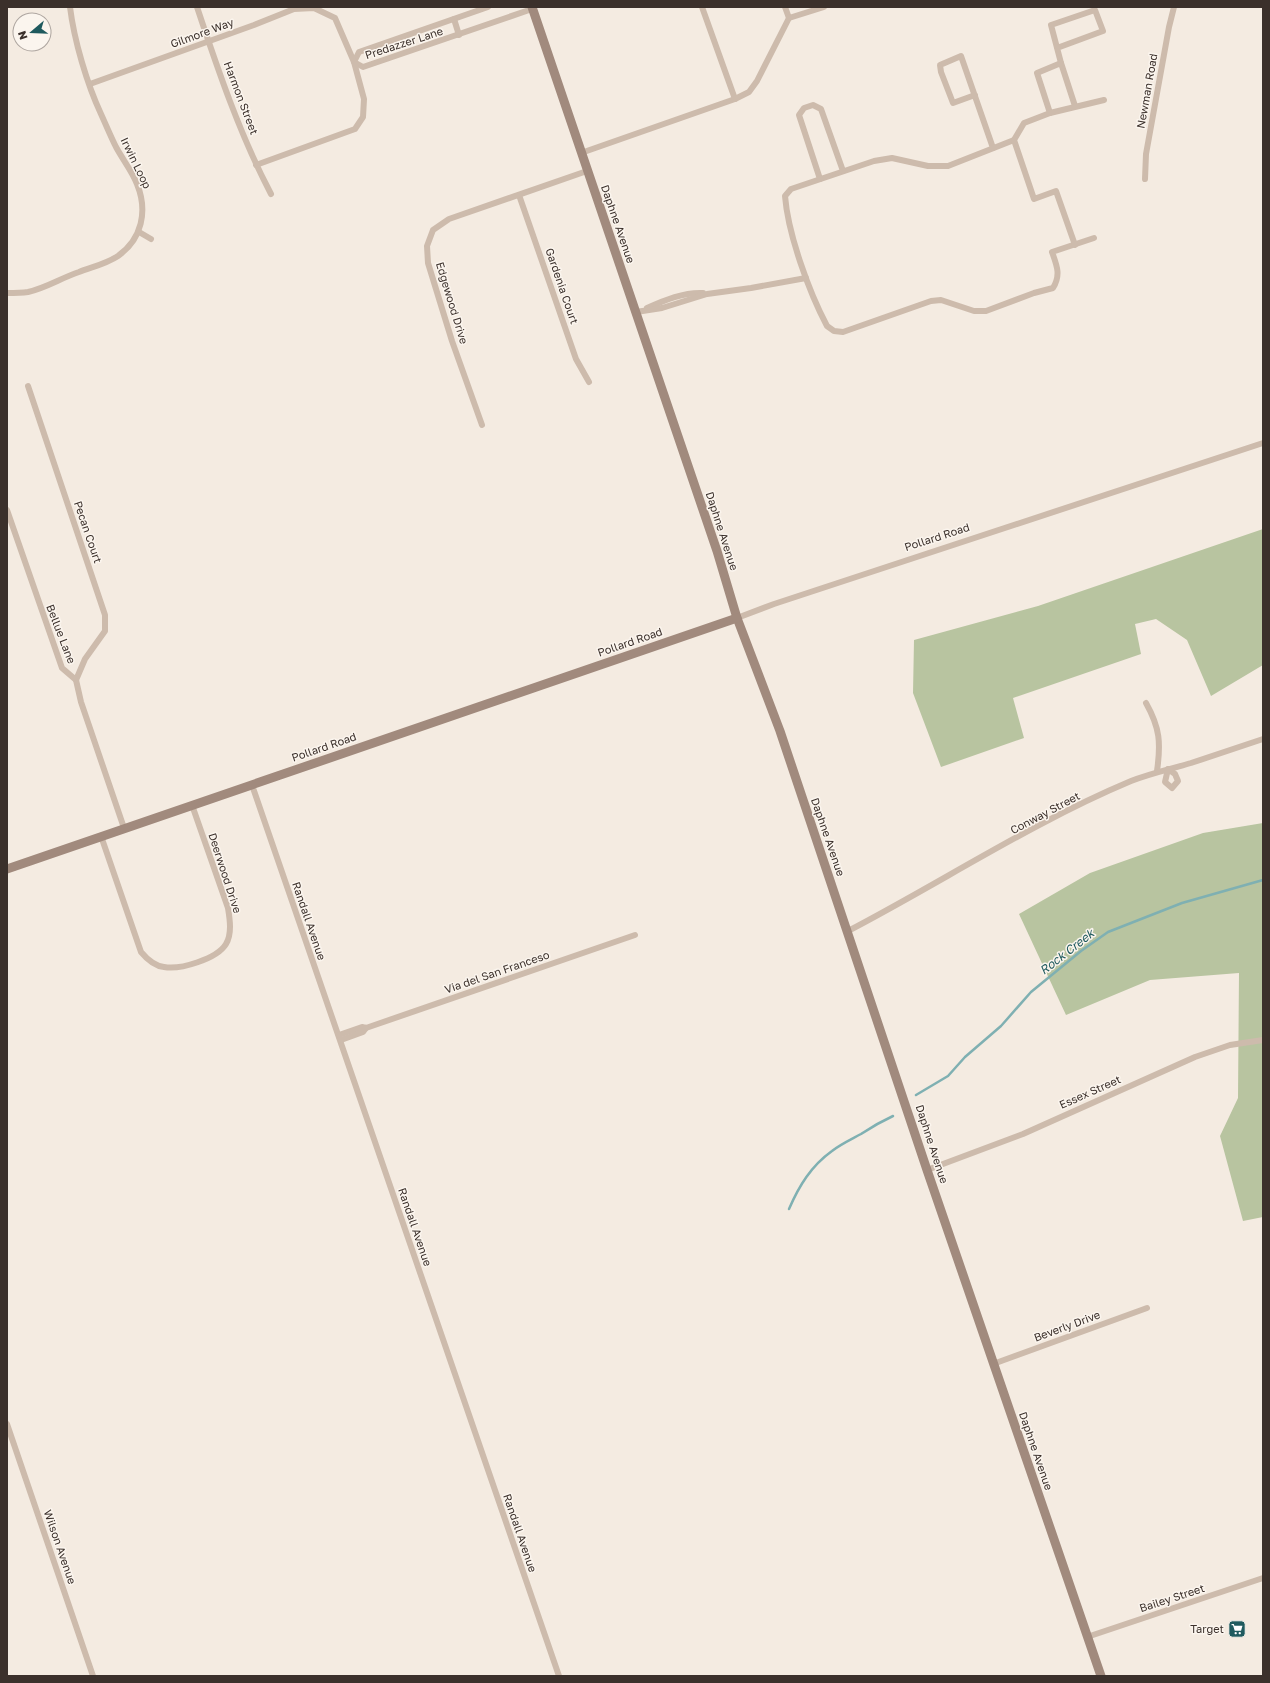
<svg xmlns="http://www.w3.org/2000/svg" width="1270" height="1683" font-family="'Golos Text',sans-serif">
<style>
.green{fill:#b8c4a0}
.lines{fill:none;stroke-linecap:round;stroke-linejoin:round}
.stream{stroke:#7fb0b2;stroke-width:2.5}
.street{stroke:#cdbbac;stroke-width:6}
.secondary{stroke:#a18a7d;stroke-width:9}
.labels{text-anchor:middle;stroke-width:3;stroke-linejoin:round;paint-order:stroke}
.street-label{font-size:11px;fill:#3b302b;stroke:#fbf5ee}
.poi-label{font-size:11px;fill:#3b302b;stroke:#fbf5ee;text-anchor:end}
.water-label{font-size:12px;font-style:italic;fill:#1f5a5e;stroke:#fbf5ee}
</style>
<rect width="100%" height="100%" fill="#f4ebe1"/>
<g class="green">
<polygon points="1263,529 1263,665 1211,696 1187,640 1156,619 1135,624 1141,654 1013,698 1024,738 941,767 913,693 914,640 1038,606"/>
<polygon points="1263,823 1263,1217 1243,1221 1220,1136 1238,1098 1239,973 1150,980 1066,1015 1019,914 1090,873 1203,833"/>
</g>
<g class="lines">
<g class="stream">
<polyline points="916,1095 948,1076 965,1057 1001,1026 1031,992 1081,951 1108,932 1182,903 1263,880"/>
<path d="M789,1209C799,1186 811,1166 832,1151C841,1144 852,1139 861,1134C873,1126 880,1122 893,1116"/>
</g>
<g class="street">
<path d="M197,7C218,70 240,135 271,194"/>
<polyline points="488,7 359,52 354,62 363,67 532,9"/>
<polyline points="702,7 735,99"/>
<polyline points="785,7 789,18"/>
<polyline points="454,19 459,35"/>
<polyline points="1057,48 1103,31 1095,10 1051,25 1061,63"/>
<polyline points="90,84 254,25 294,9 314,8 335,18 354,62 364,99 363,117 355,129 256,165"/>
<polyline points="975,95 953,103 941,72 940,65 961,56 993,148"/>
<polyline points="1050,113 1037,73 1061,63 1075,106"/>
<path d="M1014,140L948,166H928L892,158L874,161L791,189L785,196C788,234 809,292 827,326L834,331L843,332L931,301L941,300L974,311H986L1034,293L1053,288C1061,275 1057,266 1052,252L1094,238"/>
<polyline points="581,153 735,99 749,92 757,81 789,18 824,7"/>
<polyline points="820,179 799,115 804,108 813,105 821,109 843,171"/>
<polyline points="1145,179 1146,154 1169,27 1174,7"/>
<polyline points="519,195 576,359 589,382"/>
<polyline points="139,232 151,239"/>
<polyline points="1075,245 1056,191 1034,199 1014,140 1024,123 1050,113 1104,100"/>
<path d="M7,293C14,293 21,293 28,292C46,288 61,278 79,272C92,267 106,264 118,256C142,239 148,211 137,184C132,171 123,160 116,147C111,137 106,125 101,114C87,84 74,40 70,7"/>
<path d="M647,308C665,300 684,292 703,293"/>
<polyline points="636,312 662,308 707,294 751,288 806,278"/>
<polyline points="28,386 105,615 105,631 85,659 76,680"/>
<polyline points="482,425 452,341 428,263 427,246 433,230 449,219 587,171"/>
<polyline points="7,510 62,668 76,680 81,702 124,828"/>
<polyline points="737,618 774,604 1263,443"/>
<path d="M1146,703C1160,728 1161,743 1157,771"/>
<polygon points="1168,769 1175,774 1178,781 1172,788 1165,782"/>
<polyline points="252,785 559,1676"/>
<path d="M101,836L141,952C146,958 155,966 164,967C180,970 217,959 226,944C232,934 230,920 228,908L192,805"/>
<path d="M848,931C942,882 1033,822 1131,781C1151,773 1171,769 1191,763C1215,755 1239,747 1263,739"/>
<polyline points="339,1035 362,1027 366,1028 635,935"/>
<polyline points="341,1040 363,1032 366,1028"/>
<polyline points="927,1170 1023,1134 1195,1057 1230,1045 1263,1040"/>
<polyline points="993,1364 1147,1308"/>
<polyline points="7,1424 93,1676"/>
<polyline points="1087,1637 1263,1578"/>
</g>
<g class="secondary">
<polyline points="532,7 717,551 737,618 780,731 927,1170 1101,1676"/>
<polyline points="7,869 737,618"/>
</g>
</g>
<defs>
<symbol id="supermarket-square" viewBox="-11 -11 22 22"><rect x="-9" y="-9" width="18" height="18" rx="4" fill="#1f5a5e" stroke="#fbf5ee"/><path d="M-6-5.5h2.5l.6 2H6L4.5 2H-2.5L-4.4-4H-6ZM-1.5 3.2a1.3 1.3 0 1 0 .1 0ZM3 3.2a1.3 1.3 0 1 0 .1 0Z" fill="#fff"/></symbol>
</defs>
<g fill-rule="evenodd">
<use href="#supermarket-square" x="1227" y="1619" width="20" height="20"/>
</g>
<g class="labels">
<g class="street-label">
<text transform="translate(202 33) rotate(-20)" y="4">Gilmore Way</text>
<text transform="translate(404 43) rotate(-18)" y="4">Predazzer Lane</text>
<text transform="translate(1147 91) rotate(-80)" y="4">Newman Road</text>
<text transform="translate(241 98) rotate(69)" y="4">Harmon Street</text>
<text transform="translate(136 163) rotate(64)" y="4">Irwin Loop</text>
<text transform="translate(618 224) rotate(71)" y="4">Daphne Avenue</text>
<text transform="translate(562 286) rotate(71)" y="4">Gardenia Court</text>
<text transform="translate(452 303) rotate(73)" y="4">Edgewood Drive</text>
<text transform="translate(722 531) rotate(72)" y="4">Daphne Avenue</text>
<text transform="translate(88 532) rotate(71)" y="4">Pecan Court</text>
<text transform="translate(937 537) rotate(-18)" y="4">Pollard Road</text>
<text transform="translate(61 634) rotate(69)" y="4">Bellue Lane</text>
<text transform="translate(630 642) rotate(-19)" y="4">Pollard Road</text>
<text transform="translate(324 747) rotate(-19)" y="4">Pollard Road</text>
<text transform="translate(1045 813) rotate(-28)" y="4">Conway Street</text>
<text transform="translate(828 837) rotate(71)" y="4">Daphne Avenue</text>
<text transform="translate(225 873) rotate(72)" y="4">Deerwood Drive</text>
<text transform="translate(309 921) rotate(71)" y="4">Randall Avenue</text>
<text transform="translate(497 972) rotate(-19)" y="4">Via del San Franceso</text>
<text transform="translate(1090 1092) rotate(-24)" y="4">Essex Street</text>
<text transform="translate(932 1144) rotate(72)" y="4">Daphne Avenue</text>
<text transform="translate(415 1227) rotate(71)" y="4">Randall Avenue</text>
<text transform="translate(1067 1326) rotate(-20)" y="4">Beverly Drive</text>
<text transform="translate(1036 1451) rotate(71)" y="4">Daphne Avenue</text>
<text transform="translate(520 1533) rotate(71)" y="4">Randall Avenue</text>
<text transform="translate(60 1547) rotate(71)" y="4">Wilson Avenue</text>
<text transform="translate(1172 1598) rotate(-18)" y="4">Bailey Street</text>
</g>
<g class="poi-label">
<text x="1224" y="1633">Target</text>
</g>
<g class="water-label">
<text transform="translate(1067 952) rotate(-38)" y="4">Rock Creek</text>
</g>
</g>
<rect width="1270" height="1683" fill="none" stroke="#3b302b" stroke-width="16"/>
<g transform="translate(32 32) rotate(251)"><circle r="19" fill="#fbf5ee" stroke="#aea6a0"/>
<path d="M0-3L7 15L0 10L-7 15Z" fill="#1f5a5e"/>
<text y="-6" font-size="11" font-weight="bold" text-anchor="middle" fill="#3b302b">N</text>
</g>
</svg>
